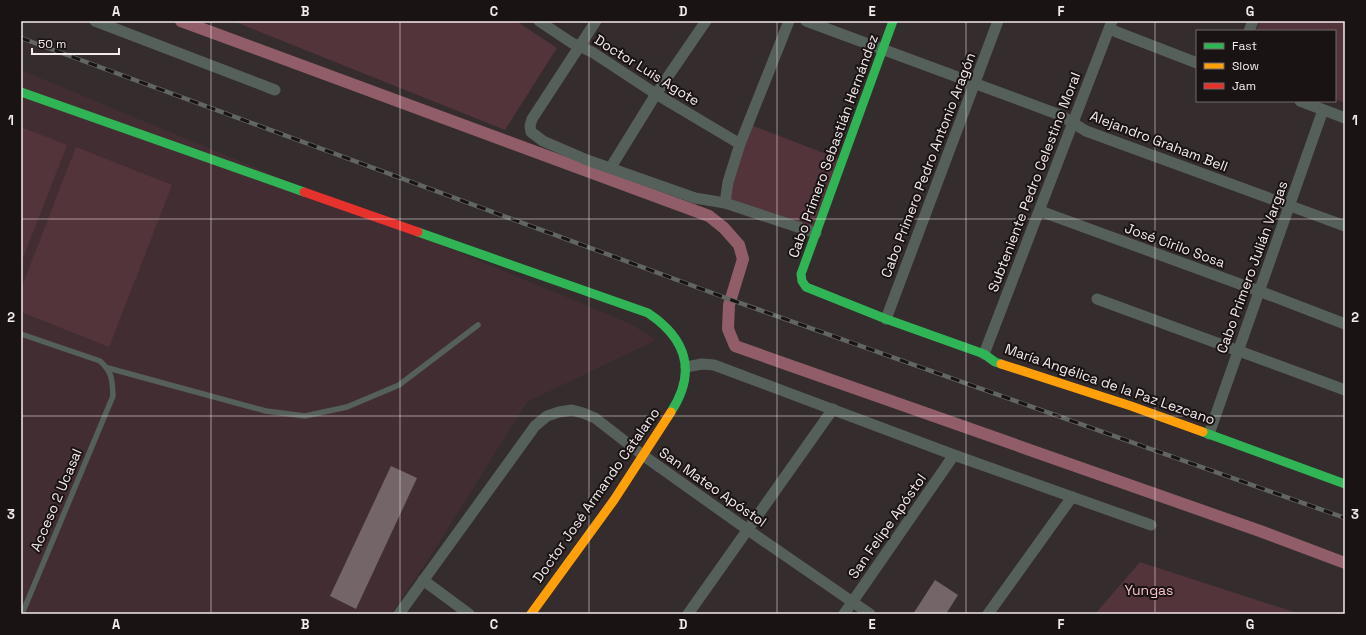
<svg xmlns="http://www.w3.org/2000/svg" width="1366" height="635" font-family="'Space Grotesk',sans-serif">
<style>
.built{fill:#422e32}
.green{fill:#53343a}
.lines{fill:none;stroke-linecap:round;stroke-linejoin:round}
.canal{stroke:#915d68;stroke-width:12}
.building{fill:#746568}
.lane{stroke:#56605a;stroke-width:5.5}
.street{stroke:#56605a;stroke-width:11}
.fast{stroke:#30b455;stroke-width:9}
.slow{stroke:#ff9f0a;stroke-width:9}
.jam{stroke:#e5322d;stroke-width:9}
.rail-casing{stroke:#616662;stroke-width:4.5}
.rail{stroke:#1a1314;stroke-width:3;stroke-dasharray:9;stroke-linecap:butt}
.grid{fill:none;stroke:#f5eaec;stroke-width:1;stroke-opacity:0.55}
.labels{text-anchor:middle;stroke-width:4;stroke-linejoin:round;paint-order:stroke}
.street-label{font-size:14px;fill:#f5eaec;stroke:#1a1314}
.park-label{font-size:14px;fill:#f7c1cb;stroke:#1a1314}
.neatline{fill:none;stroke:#f5eaec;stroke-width:1.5}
.grid-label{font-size:13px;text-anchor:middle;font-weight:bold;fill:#f5eaec}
</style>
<rect width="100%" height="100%" fill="#342c2d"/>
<polygon class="built" points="21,70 631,324 656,340 527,402 430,557 391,614 21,614"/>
<g class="green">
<polygon points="233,21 516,21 557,48 505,130"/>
<polygon points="1260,21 1345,21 1345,103 1335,99 1335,31 1256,31"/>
<polygon points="748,124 842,160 816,233 725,203"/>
<polygon points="21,127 67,145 21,263"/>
<polygon points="76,147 172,185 109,347 21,312 21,289"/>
<polygon points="1140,562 1300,614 1095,614"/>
</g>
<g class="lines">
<polyline class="canal" points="181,21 709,216 724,228 739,245 743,259 729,305 728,329 735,346 1260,531 1345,563"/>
</g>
<g class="building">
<polygon points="391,466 417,478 356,609 330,596"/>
<polygon points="935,580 958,595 946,614 913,614"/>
</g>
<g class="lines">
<g class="lane">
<path d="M21,334L100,361C113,373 112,380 113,396L22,614"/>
<polyline points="108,368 266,411 305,416 347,407 399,385 478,325"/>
</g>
<g class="street">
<polyline points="95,21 275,90"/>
<polyline points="539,21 572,43 592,52 656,94 740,144"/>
<polyline points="596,21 532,119 530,126 531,132 543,141 587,160 695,198 725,203 816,233"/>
<polyline points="806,21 1060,115 1086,131 1345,226"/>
<polyline points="1109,29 1197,63"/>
<polyline points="1249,31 1253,21"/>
<polyline points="1300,101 1345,118"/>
<polyline points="611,167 656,94 706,21"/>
<polyline points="725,203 728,182 740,144 789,21"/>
<polyline points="1040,211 1259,291 1345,324"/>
<polyline points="1097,299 1345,390"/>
<polyline points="886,319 998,21"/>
<polyline points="984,354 1112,21"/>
<polyline points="686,367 702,364 714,365 954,455 1151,525"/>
<polyline points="1209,434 1323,110"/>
<polyline points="423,580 469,614"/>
<polyline points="399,614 535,426 547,416 559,412 572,410 583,413 595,418 644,456 748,530 870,614"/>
<polyline points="688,614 833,409"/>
<polyline points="844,614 954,455"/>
<polyline points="988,614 1072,497"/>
</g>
<g class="fast">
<polyline points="893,21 801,274 802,281 806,287 886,319 984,354 995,362 1001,364"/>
<polyline points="21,92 304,192"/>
<path d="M418,232L648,313C687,339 697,372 671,412"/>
<polyline points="1203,432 1345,484"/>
</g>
<g class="slow">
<polyline points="1001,364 1131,406 1203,432"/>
<polyline points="531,614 614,500 671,412"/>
</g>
<polyline class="jam" points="304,192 418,232"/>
<defs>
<polyline id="rail" points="21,38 726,298 1345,518"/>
</defs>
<use href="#rail" class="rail-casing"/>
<use href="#rail" class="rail"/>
</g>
<path class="grid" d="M211,21V614M400,21V614M589,21V614M777,21V614M966,21V614M1155,21V614M21,219H1345M21,416H1345"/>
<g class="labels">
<g class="street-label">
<text transform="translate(647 70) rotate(32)" y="5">Doctor Luis Agote</text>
<text transform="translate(1159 141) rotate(21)" y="5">Alejandro Graham Bell</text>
<text transform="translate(833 146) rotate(-70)" y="5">Cabo Primero Sebastián Hernández</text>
<text transform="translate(928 165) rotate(-69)" y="5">Cabo Primero Pedro Antonio Aragón</text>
<text transform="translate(1034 182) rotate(-69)" y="5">Subteniente Pedro Celestino Moral</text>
<text transform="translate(1175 245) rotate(20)" y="5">José Cirilo Sosa</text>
<text transform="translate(1252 267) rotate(-70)" y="5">Cabo Primero Julián Vargas</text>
<text transform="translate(1110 384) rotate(19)" y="5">María Angélica de la Paz Lezcano</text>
<text transform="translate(713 487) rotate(35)" y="5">San Mateo Apóstol</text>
<text transform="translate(596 495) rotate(-55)" y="5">Doctor José Armando Catalano</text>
<text transform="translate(56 500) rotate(-67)" y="5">Acceso 2 Ucasal</text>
<text transform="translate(887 526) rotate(-55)" y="5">San Felipe Apóstol</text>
</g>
<g class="park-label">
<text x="1149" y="595">Yungas</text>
</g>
</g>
<rect width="1366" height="635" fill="none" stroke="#1a1314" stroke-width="44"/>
<rect x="1196" y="30" width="140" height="72" fill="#1a1314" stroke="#72696a"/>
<rect x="1204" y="43" width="20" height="6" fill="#30b455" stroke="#72696a"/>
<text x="1232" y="50" font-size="12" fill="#f5eaec">Fast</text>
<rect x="1204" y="63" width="20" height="6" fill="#ff9f0a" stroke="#72696a"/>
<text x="1232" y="70" font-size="12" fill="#f5eaec">Slow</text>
<rect x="1204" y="83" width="20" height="6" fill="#e5322d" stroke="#72696a"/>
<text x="1232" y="90" font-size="12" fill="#f5eaec">Jam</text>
<path d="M32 48v6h87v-6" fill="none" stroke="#f5eaec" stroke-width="2"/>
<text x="38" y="48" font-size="12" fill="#f5eaec" stroke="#1a1314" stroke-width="3" paint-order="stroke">50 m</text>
<rect x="22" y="22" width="1322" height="591" class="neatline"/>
<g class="grid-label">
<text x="116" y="16">A</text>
<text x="305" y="16">B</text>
<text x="494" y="16">C</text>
<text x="683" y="16">D</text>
<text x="872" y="16">E</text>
<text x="1061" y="16">F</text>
<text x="1250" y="16">G</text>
<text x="11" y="125">1</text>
<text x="1355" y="125">1</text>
<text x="11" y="322">2</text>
<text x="1355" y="322">2</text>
<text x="11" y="519">3</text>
<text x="1355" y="519">3</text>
<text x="116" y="629">A</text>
<text x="305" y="629">B</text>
<text x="494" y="629">C</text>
<text x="683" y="629">D</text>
<text x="872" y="629">E</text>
<text x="1061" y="629">F</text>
<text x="1250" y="629">G</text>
</g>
</svg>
